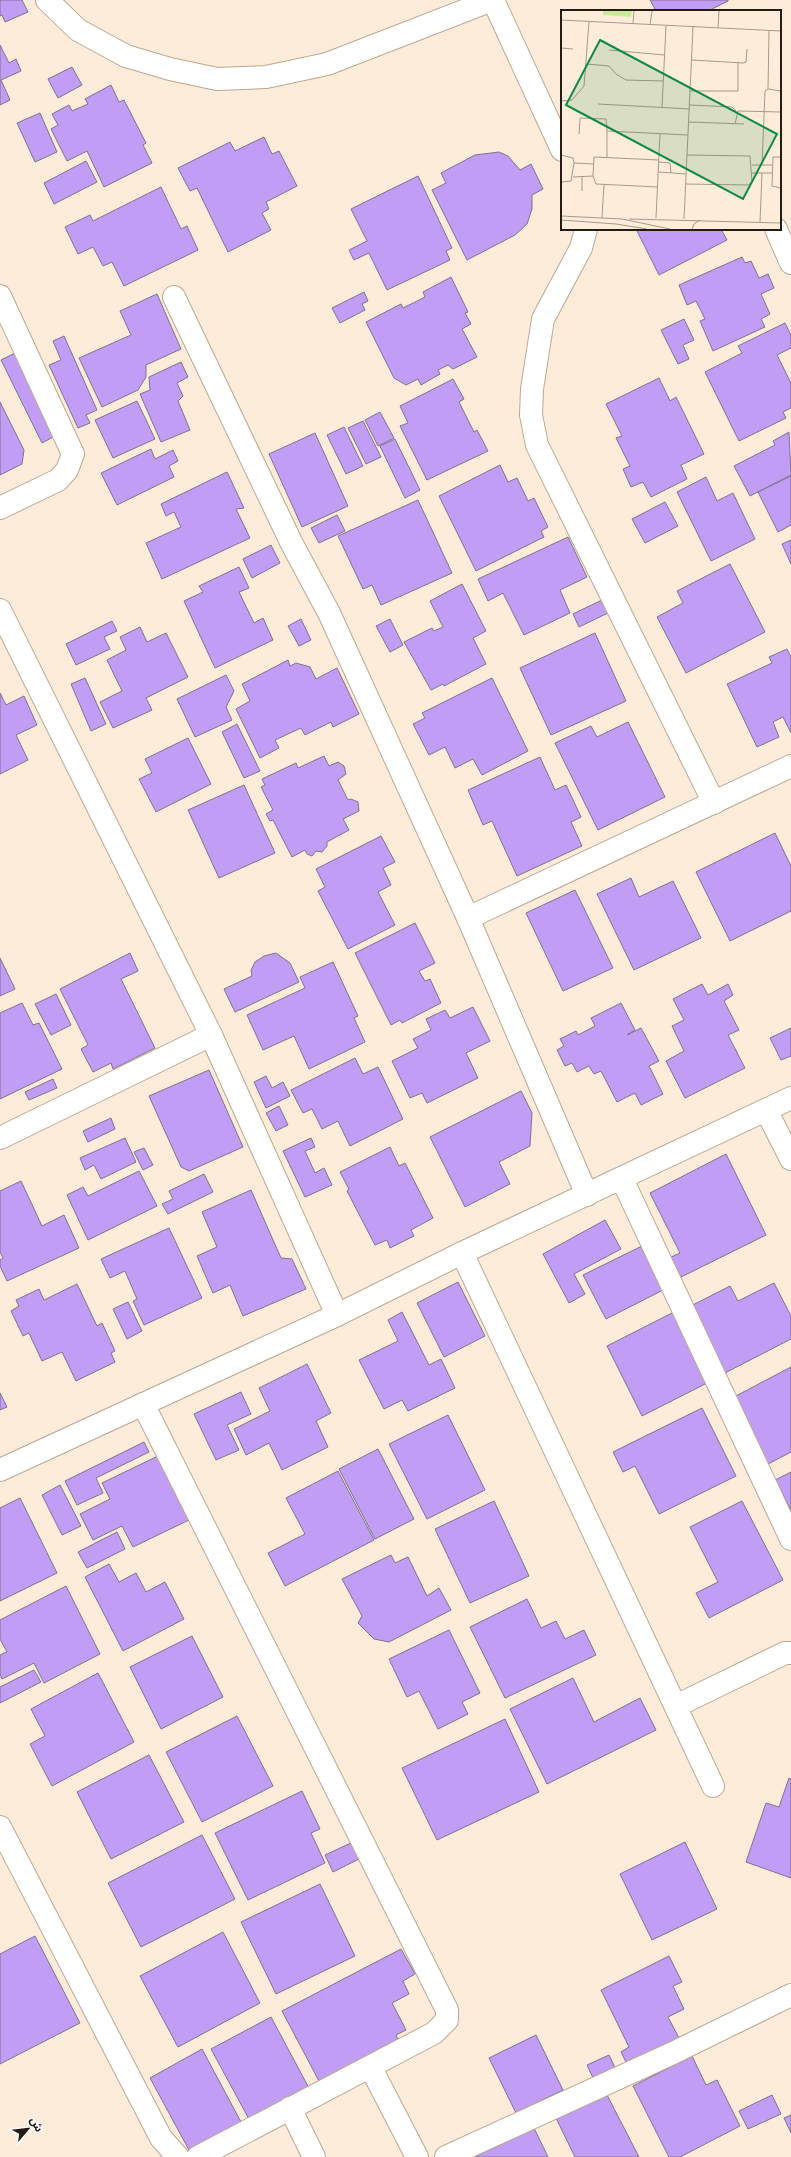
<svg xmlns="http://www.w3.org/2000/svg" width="791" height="2157" font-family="'PT Sans Narrow','Noto Sans Arabic',sans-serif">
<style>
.building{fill:#c29df5;stroke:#7d738d}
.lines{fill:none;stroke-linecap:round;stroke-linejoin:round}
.minor-casing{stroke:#bca891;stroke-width:24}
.minor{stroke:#fff;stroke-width:22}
.inset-road{fill:none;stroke:#a6998a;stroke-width:1}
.view{fill:#0d8a45;fill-opacity:0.15;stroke:#0d8a45;stroke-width:2}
.inset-edge{fill:none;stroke:#241c13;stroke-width:2}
</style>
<rect width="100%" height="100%" fill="#fdecd9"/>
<g class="building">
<polygon points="0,0 22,0 28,12 5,22 2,15 0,16"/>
<polygon points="650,0 728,0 728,1 708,11 656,11"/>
<polygon points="0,45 9,63 16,59 21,71 1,80 10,100 0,105"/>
<polygon points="72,67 82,85 58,98 48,79"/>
<polygon points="111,85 119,102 124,100 146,143 143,145 152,163 104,187 87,151 67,161 51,129 58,125 52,114 69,105 72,111 88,104 85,99"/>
<polygon points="40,113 57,152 35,162 17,123"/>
<polygon points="264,137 272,154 279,151 297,186 266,202 269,209 262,213 271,230 228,252 197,188 190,191 178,168 230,142 235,151"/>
<polygon points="499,152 508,156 520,170 531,164 543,189 532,195 532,209 527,224 515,235 467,260 432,190 446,183 441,173 475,155"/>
<polygon points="86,161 97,182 54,204 44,183"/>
<polygon points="418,176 452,248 446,251 450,260 387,290 369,253 354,260 349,250 367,241 351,209"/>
<polygon points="161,187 181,229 187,226 198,250 124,286 112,262 103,266 93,247 78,254 65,227 90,215 93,221"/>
<polygon points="636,229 721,229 727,240 659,275"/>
<polygon points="742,257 745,263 751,261 759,278 768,274 774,288 761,294 770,314 761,319 765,327 713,351 700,321 705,319 696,301 687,305 679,285"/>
<polygon points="451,277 468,312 465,313 471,324 462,329 477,357 453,369 448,365 438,370 440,374 421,385 418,379 406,385 394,378 366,322 401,304 403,308 425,297 423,292"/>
<polygon points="364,292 368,301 362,304 365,310 340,323 332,308"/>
<polygon points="157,294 181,349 146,365 146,377 138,390 102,407 79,358 131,335 120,311"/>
<polygon points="684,319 694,340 683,345 689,359 678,364 661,330"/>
<polygon points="785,323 791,335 791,348 777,355 791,383 791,408 783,412 786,418 739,441 705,372 742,353 738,346"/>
<polygon points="64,336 97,410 86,415 90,423 78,428 49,365 61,360 53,341"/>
<polygon points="15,353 57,435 42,443 1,360"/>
<polygon points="181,362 188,377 177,383 183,396 178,401 190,430 161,442 140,394 150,390 149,377"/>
<polygon points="659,378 670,401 676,397 704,454 681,465 687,479 651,497 643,482 631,487 623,469 630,466 616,438 622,436 606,404"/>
<polygon points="453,379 464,399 459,402 474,432 477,430 488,451 427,480 400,426 408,423 400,406"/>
<polygon points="137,401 155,439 113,458 95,420"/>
<polygon points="0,402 24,450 22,464 0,475"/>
<polygon points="380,412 394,438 378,446 365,420"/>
<polygon points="363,421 381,457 366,464 348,428"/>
<polygon points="344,427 363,466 346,474 327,435"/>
<polygon points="789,432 791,475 750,496 734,466 775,445 773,441"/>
<polygon points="315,433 348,506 302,527 269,454"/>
<polygon points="395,439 420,490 405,498 380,446"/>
<polygon points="151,449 155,459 173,450 178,461 169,466 174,477 117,505 101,473"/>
<polygon points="500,465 508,482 517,478 528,501 534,498 548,527 541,531 544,537 476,571 439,496"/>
<polygon points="227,472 244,508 236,509 250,538 162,579 146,543 181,527 174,512 166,516 161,504"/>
<polygon points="791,476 791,525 778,532 758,492"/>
<polygon points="706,477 717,501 733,493 755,539 711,561 677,492"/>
<polygon points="418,500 452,573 381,605 372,585 363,589 338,536"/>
<polygon points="665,502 678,526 645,543 632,519"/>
<polygon points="337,515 345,531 319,543 311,528"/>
<polygon points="568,537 587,577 560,590 570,613 524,635 503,593 488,601 478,579"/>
<polygon points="791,540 791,564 782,544"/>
<polygon points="271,545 280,563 252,578 243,559"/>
<polygon points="730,564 765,632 686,673 657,617 683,603 677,591"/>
<polygon points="239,567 249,588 239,592 254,623 263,618 273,640 215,668 184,601 203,592 199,586"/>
<polygon points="462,584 486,631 473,638 486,664 444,686 443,684 431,690 404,642 432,628 434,631 443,627 430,601"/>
<polygon points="604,599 610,612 579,627 573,614"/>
<polygon points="301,619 311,640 299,646 288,626"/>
<polygon points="390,619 403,645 390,652 376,626"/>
<polygon points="112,621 117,631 104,637 110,649 76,665 66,644"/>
<polygon points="140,627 147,642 166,633 188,677 146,698 152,710 113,728 100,702 122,691 107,660 126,650 120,637"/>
<polygon points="595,633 626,701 551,735 520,668"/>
<polygon points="787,649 791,657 791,733 783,717 773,722 779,737 757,747 727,684 772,663 769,657"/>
<polygon points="288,660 290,666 296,663 310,667 316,679 337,668 359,714 333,727 331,722 305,735 301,728 275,740 279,748 260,758 236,709 250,701 242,684"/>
<polygon points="226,675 234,691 226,707 232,720 195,737 177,699"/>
<polygon points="85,678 106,724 91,731 71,684"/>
<polygon points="492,678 528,751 482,775 473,759 455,768 445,747 429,755 413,724 425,718 422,713"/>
<polygon points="0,693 6,705 24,696 37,725 16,735 28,760 0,774"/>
<polygon points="628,722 665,797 598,830 555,743 591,726 597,737"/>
<polygon points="237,724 260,771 244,778 222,732"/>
<polygon points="188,738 211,784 156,812 139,779 152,773 145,759"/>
<polygon points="324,756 329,766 338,762 344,766 346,774 338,780 348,800 351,799 358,802 359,811 343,819 349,830 327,842 327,846 322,852 316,851 312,856 307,854 305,850 292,857 273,820 270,821 266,814 273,810 261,787 265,785 262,779 296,763 298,768"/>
<polygon points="540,757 555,790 566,785 581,817 571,822 582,846 517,876 492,821 483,825 468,790"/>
<polygon points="244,785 275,853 219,878 188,810"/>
<polygon points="775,833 791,866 791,911 730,941 696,872"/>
<polygon points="381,836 395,862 383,868 391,885 378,892 395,925 348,949 318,891 325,887 316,869"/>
<polygon points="631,878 639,897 673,881 701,938 634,970 597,894"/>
<polygon points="575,890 613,968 563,991 526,913"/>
<polygon points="415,923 435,963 419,971 425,981 430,979 441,1003 402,1023 400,1020 391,1025 355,953"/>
<polygon points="130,953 138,971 121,979 155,1048 113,1069 111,1063 93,1072 81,1049 88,1045 60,989"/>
<polygon points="276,953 290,963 299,982 235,1012 224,989 252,976 251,970 255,962 264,956"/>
<polygon points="0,958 15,989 0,996"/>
<polygon points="333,962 358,1016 354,1018 365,1042 309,1069 294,1036 263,1050 247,1015 305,988 300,977"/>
<polygon points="702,984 708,995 728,984 733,995 724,1001 739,1030 728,1035 745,1068 685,1098 666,1061 684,1051 672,1026 684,1020 673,999"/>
<polygon points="56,994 71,1025 51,1035 35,1004"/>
<polygon points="22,1003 33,1025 39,1023 62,1069 0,1099 0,1013"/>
<polygon points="621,1003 635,1030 627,1035 641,1028 659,1061 649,1066 663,1094 641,1105 635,1093 617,1102 601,1071 594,1074 589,1066 577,1072 572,1063 565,1066 557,1050 564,1046 560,1039 576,1031 578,1035 595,1026 591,1018"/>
<polygon points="473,1007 490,1041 466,1053 478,1078 427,1103 422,1093 410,1098 392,1061 418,1048 413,1039 431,1030 426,1019 445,1010 450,1018"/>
<polygon points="791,1028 791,1056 781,1060 770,1038"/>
<polygon points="355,1058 363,1074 378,1067 403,1119 350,1146 338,1121 322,1129 312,1109 303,1113 291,1090"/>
<polygon points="209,1070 243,1147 189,1171 181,1167 149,1096"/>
<polygon points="266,1076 272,1088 283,1082 290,1096 266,1108 254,1082"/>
<polygon points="53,1079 57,1088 29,1100 25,1092"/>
<polygon points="521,1091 532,1113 530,1146 499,1162 510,1184 465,1207 430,1137"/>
<polygon points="279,1106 288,1125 276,1131 266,1113"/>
<polygon points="111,1118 115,1129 88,1142 83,1131"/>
<polygon points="125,1138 136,1162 101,1179 94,1165 85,1170 80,1158"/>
<polygon points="311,1138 315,1147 305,1151 315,1173 324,1168 332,1185 305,1197 283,1151"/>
<polygon points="390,1147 399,1166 405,1163 433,1218 411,1230 414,1236 390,1248 387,1240 375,1245 347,1191 349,1189 340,1172"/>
<polygon points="144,1148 153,1165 143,1170 134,1152"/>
<polygon points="726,1154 766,1235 677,1279 667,1259 680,1253 650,1193"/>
<polygon points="139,1171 157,1206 88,1240 67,1195 83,1187 88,1196"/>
<polygon points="204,1174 213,1192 168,1214 162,1204 173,1199 169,1191"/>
<polygon points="21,1181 42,1226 64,1215 79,1248 7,1281 0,1266 0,1260 3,1258 0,1252 0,1191"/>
<polygon points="251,1190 281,1258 292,1259 306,1289 243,1316 230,1285 213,1293 197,1256 217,1247 202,1212"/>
<polygon points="605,1220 621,1249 574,1274 585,1294 569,1303 543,1254"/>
<polygon points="169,1228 202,1298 144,1325 133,1301 137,1299 125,1271 110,1278 101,1259"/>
<polygon points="644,1245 665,1289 606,1319 583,1275"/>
<polygon points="458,1282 485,1336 444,1357 417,1303"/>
<polygon points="774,1283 791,1316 791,1339 723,1374 689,1307 730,1286 738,1301"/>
<polygon points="77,1284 97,1326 102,1323 115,1351 111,1353 115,1362 76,1381 62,1352 42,1361 29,1333 23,1336 11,1311 19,1306 16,1300 39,1289 44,1300"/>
<polygon points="128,1302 142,1331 127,1339 113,1309"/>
<polygon points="402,1312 429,1365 441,1359 455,1388 408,1411 402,1400 384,1409 359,1360 398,1341 388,1320"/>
<polygon points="674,1312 709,1382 642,1416 607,1346"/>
<polygon points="307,1364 331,1413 316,1421 328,1447 282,1470 269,1443 246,1455 234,1429 270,1411 259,1388"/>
<polygon points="791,1367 791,1452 768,1464 732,1398"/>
<polygon points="241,1392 251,1414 227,1425 239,1450 216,1460 194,1414"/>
<polygon points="0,1393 7,1407 0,1410"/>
<polygon points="702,1408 736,1476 659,1514 635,1466 623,1472 613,1452"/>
<polygon points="448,1415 485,1490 427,1519 389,1444"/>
<polygon points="144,1442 149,1452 96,1478 103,1493 77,1505 65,1481"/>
<polygon points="378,1449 414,1519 375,1539 339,1469"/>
<polygon points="160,1455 191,1519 133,1547 122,1526 93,1540 80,1514 110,1499 102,1483"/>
<polygon points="338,1471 374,1540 285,1586 268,1553 305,1534 286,1498"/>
<polygon points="791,1472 791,1510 775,1480"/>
<polygon points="60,1485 81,1526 62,1535 42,1495"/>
<polygon points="20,1498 57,1573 0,1601 0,1508"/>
<polygon points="494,1501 529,1576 470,1603 435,1529"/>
<polygon points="742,1501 783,1580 709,1618 696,1593 718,1582 690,1527"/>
<polygon points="117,1532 125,1549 87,1568 78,1552"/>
<polygon points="391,1555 395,1563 408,1557 427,1596 439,1588 451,1610 389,1642 374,1639 358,1623 362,1616 342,1579"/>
<polygon points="109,1564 119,1582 136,1573 146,1592 165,1582 184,1619 123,1651 85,1577"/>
<polygon points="66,1586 100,1654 44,1683 34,1663 2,1679 0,1674 0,1655 7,1652 0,1639 0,1620"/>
<polygon points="527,1599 541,1628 556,1621 565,1639 584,1630 596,1655 505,1698 470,1627"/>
<polygon points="449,1630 480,1693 462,1702 468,1714 438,1729 419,1691 407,1697 389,1659"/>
<polygon points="192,1636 223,1697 161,1729 130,1667"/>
<polygon points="34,1670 41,1682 0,1703 0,1687"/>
<polygon points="98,1673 134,1742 52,1786 30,1744 45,1736 31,1709"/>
<polygon points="573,1678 594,1722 640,1698 656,1730 547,1784 510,1709"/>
<polygon points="237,1716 273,1786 202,1822 166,1752"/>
<polygon points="505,1719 539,1792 437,1840 402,1768"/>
<polygon points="149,1755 184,1822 111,1859 77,1792"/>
<polygon points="789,1778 791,1779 791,1878 746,1862 766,1803 779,1807"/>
<polygon points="302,1791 320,1829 311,1833 325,1863 248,1900 215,1833"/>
<polygon points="202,1835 235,1899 141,1947 108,1883"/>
<polygon points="353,1842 361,1858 333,1872 325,1855"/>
<polygon points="685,1842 717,1909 652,1940 620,1874"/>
<polygon points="320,1884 355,1956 276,1994 241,1922"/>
<polygon points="223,1932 260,2003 178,2047 140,1976"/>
<polygon points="35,1936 80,2023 0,2064 0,1954"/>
<polygon points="401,1949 415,1974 403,1981 409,1994 392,2003 406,2030 396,2035 399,2042 320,2083 282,2011"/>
<polygon points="669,1956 682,1982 673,1986 684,2009 668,2017 680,2040 628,2066 621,2052 629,2047 601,1990"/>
<polygon points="271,2017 310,2090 250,2121 211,2049"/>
<polygon points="536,2035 563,2090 516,2113 489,2058"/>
<polygon points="202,2049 241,2122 189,2150 150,2078"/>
<polygon points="609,2055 617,2072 595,2082 587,2065"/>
<polygon points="692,2056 706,2085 717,2080 740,2126 680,2157 669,2157 633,2086"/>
<polygon points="605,2091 639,2157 575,2157 555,2116"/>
<polygon points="772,2095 781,2114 748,2129 739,2111"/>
<polygon points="791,2115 791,2133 784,2118"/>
<polygon points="534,2128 548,2157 474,2157"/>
</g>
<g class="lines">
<defs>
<g id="minor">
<polyline points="47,0 78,30 126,56 170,69 217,79 266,77 327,64 492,0"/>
<polyline points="493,0 562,150"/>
<polyline points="586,229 581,248 543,319 532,389 531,415 537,445 714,803"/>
<polyline points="776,229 791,263"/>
<polyline points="0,296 73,454 67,470 58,480 0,508"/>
<polyline points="174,297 292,544 329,613 468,918 587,1195"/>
<polyline points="0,610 211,1035 337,1315"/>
<polyline points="468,918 791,766"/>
<polyline points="766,1110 791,1159"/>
<polyline points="0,1138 211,1035"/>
<polyline points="622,1179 791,1539"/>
<polyline points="462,1253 713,1786"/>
<polyline points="143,1404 447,2010 447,2020 434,2033 198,2157"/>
<polyline points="0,1470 337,1315 462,1253 791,1098"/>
<polyline points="676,1706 785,1653 791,1653"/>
<polyline points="0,1827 161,2138 178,2157"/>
<polyline points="371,2068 417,2157"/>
<polyline points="290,2108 314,2157"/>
<polyline points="446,2157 673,2053 791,1995"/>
</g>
</defs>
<use href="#minor" class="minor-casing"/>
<use href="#minor" class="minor"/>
</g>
<g transform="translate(561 10)">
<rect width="220" height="220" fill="#fdecd9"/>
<path d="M42,1H71L70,7L42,5Z" fill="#c8eb9a"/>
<path class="inset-road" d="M0,10L220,21M72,14L73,1M89,15L91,1M157,18L158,1M0,38L12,39M48,40L103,45M131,50L182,53L185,52L186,39M26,54L48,56L55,64L65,70L102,71M207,79L208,21M129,81H177V53M0,91L11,90L23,76L28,12M37,94L129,99M129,95L171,97L175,101M101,97L105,16M128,112L183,114M174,114L177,101L220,102M18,124L19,108L45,109L46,121M0,145L12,148L13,153L10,171L0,172M46,147V121L127,125M220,147H212L211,176L220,178M98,152L109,153L110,163M13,153L33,154M191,155H211M201,155L204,81L207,79L220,81M98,162L125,164M191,163H211M12,167L32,166M125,174L187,175L191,172L189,146L126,145M97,177L35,174L32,166L33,147L98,150M21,181V166M0,206L61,209L109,219M41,208L43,175M95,208L99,123M68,209L220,213M123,209L132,17M0,210L55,214L86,219M199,212L201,163M131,219L133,214L139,210"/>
<path class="view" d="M39,30L216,124L182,189L5,95Z"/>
<rect width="220" height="220" class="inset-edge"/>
</g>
<g transform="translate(28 2129) rotate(62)" stroke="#fcfcfc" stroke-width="3" paint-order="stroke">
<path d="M0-3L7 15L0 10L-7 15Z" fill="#241c13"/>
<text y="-6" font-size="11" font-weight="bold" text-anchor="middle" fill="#241c13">ش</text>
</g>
</svg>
